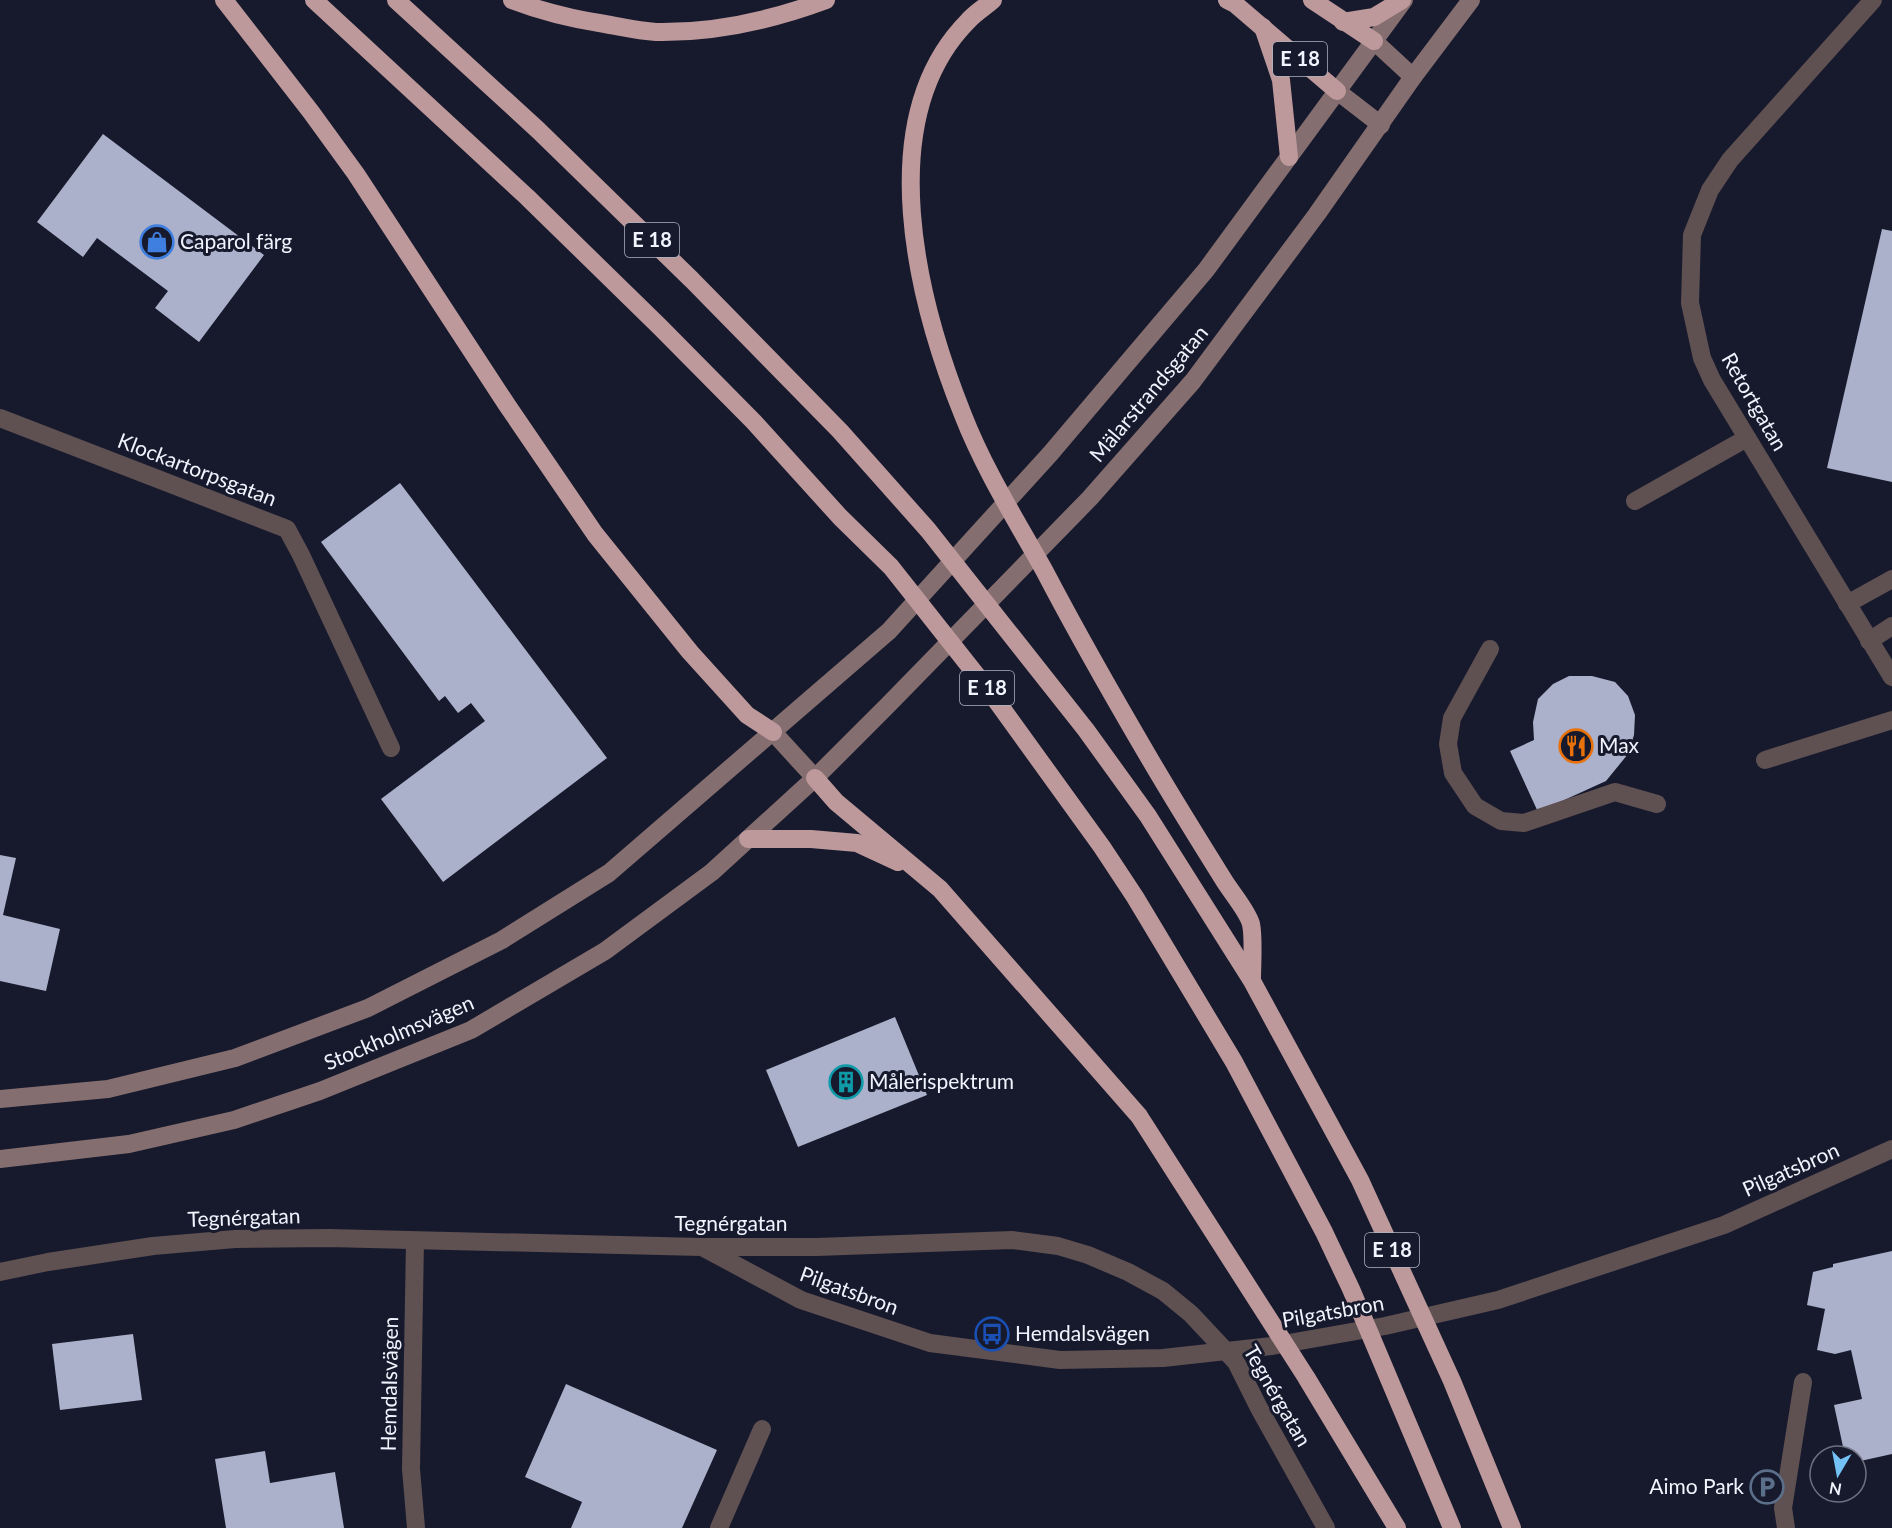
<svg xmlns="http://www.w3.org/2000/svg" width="1892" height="1528" font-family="Lato,sans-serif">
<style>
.building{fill:#abb1ca}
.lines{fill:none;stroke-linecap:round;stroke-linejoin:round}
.service{stroke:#5f5051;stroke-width:18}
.minor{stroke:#5f5051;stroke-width:18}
.tertiary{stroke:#5f5051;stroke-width:18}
.secondary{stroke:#856e6f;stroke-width:18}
.motorway{stroke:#be999b;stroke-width:18}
.labels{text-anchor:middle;stroke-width:6;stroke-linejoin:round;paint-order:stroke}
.shield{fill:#171a2d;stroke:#b0b3bf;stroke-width:1.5}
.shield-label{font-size:20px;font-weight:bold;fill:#f1f4fe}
.poi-label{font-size:21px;fill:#f1f4fe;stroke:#171a2d;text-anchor:start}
.street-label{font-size:21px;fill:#f1f4fe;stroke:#171a2d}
</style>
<rect width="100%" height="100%" fill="#171a2d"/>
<g class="building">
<polygon points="103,134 264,255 199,342 155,308 168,291 97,238 83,257 37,222"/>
<polygon points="1882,229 1892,231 1892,482 1827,468"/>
<polygon points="400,483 607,758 443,882 381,799 485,721 471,703 458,713 445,696 439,701 321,542"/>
<polygon points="1569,676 1592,676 1615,682 1628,696 1635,715 1634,735 1628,754 1606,781 1538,812 1510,751 1534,740 1533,722 1538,699 1553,684"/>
<polygon points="0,855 16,858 3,915 60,929 46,991 0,981"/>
<polygon points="895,1017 927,1095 798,1147 766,1070"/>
<polygon points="1892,1251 1892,1454 1856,1462 1856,1456 1845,1456 1834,1405 1862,1399 1851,1350 1835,1354 1817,1350 1825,1309 1807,1305 1813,1272 1833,1267 1833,1264"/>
<polygon points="133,1334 142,1400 60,1410 52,1344"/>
<polygon points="566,1384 717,1450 682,1528 571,1528 582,1502 525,1477"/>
<polygon points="265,1451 270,1483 335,1472 344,1528 226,1528 215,1459"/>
</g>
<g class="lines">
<g class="service">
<polyline points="1635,501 1747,438"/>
<polyline points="1847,604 1892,579"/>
<polyline points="1869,641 1892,626"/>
<polyline points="1490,649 1452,718 1448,744 1453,773 1475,806 1501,821 1524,823 1615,792 1657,804"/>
<polyline points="1765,760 1892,720"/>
<polyline points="1786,1528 1783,1508 1803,1382"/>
</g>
<g class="minor">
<polyline points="0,418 287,529 301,555 391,748"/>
<polyline points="415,1241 411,1469 416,1528"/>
<polyline points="704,1248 801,1300 930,1343 1060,1360 1163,1358 1272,1346 1385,1326 1498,1300 1724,1225 1892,1149"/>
<polyline points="0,1272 48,1262 153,1246 235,1239 329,1238 701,1247 817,1247 1012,1240 1058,1246 1088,1255 1128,1272 1163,1291 1191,1314 1236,1362 1259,1408 1326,1528"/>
<polyline points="719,1528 762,1429"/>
</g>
<polyline class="tertiary" points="1873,0 1730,160 1710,190 1692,235 1690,303 1702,358 1712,380 1892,677"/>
<g class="secondary">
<polyline points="1374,41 1413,77"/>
<polyline points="1337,91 1381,125"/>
<polyline points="773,732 815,778"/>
<polyline points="0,1099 108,1089 235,1058 368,1008 502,940 609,873 889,631 1050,454 1206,270 1404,0"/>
<polyline points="0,1159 129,1144 234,1120 320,1091 471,1030 605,951 712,872 815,778 888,705 1090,498 1193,381 1317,214 1413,77 1471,0"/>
</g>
<g class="motorway">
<polyline points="224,0 311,112 356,174 507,405 595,534 690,652 747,715 773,732"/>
<polyline points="314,0 527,197 659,326 754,422 840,517 891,567 993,696 1102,847 1135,897 1234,1062 1324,1232 1351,1289 1452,1528"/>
<polyline points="396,0 538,130 692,280 840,431 928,530 1086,730 1148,816 1252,981 1360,1180 1452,1381 1512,1528"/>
<path d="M512,0C543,12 573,19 605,24C622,27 639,31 656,32C714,33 772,20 826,0"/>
<path d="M993,0C985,7 975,13 968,21C870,120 918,303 963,415C984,469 1016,520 1044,570C1078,635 1114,698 1151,761C1175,802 1200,842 1225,882C1232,893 1248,912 1251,924C1254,938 1252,964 1252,979"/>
<polyline points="1227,0 1235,4 1337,91"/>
<polyline points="1312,0 1374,41"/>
<polyline points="1343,22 1374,17 1402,0"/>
<polyline points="1263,27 1281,80 1289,157"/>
<polyline points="815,778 836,802 940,889 1139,1116 1306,1377 1397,1528"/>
<polyline points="748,839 811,839 857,843 898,862"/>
</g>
</g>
<defs>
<symbol id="shop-ring" viewBox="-11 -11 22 22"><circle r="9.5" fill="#171a2d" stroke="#3f7fe0" stroke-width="1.5"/><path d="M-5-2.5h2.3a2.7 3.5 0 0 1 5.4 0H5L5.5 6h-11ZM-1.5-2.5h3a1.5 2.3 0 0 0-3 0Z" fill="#3f7fe0"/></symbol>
<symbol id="restaurant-ring" viewBox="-11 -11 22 22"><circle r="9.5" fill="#171a2d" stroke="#e8710a" stroke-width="1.5"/><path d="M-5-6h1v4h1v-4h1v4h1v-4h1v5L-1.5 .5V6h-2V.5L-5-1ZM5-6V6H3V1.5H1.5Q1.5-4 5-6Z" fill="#e8710a"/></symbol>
<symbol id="building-ring" viewBox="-11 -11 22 22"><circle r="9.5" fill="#171a2d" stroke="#0f9aa8" stroke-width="1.5"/><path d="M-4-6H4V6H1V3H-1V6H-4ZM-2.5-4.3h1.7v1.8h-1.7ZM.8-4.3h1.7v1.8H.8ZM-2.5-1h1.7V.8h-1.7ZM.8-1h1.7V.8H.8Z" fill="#0f9aa8"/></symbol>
<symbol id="bus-ring" viewBox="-11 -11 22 22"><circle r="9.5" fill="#171a2d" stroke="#1a4fb4" stroke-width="1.5"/><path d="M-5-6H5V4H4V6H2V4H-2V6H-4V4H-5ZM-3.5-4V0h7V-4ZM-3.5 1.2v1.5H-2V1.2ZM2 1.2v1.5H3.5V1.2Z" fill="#1a4fb4"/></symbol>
<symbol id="parking-ring" viewBox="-11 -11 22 22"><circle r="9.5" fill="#171a2d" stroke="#5c6f8a" stroke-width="1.5"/><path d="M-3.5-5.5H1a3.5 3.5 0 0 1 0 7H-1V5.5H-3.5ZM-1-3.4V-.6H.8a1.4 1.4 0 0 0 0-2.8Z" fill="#5c6f8a"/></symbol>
</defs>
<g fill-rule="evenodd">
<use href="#shop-ring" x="138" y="223" width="38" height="38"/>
<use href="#restaurant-ring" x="1557" y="727" width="38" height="38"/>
<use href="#building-ring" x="827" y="1063" width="38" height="38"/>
<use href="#bus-ring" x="973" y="1315" width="38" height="38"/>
<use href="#parking-ring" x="1748" y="1468" width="38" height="38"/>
</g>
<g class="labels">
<g class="shield">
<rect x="1273" y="42" width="54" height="34" rx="4.5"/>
<rect x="625" y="223" width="54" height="34" rx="4.5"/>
<rect x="960" y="671" width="54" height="34" rx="4.5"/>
<rect x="1365" y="1233" width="54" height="34" rx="4.5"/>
</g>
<g class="shield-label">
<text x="1300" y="66">E 18</text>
<text x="652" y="247">E 18</text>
<text x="987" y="695">E 18</text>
<text x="1392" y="1257">E 18</text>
</g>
<g class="poi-label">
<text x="180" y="249">Caparol färg</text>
<text x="1599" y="753">Max</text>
<text x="869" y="1089">Målerispektrum</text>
<text x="1015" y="1341">Hemdalsvägen</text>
<text x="1744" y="1494" text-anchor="end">Aimo Park</text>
</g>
<g class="street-label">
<text transform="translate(1149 394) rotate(-50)" y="7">Mälarstrandsgatan</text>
<text transform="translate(1754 402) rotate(60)" y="7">Retortgatan</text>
<text transform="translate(197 470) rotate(21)" y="7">Klockartorpsgatan</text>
<text transform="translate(399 1033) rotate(-23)" y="7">Stockholmsvägen</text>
<text transform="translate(1791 1170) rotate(-24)" y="7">Pilgatsbron</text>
<text transform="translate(244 1218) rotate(-2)" y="7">Tegnérgatan</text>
<text x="731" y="1231">Tegnérgatan</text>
<text transform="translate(849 1291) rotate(20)" y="7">Pilgatsbron</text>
<text transform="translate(1333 1312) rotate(-10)" y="7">Pilgatsbron</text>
<text transform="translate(390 1384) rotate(-89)" y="7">Hemdalsvägen</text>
<text transform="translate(1277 1396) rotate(60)" y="7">Tegnérgatan</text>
</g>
</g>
<g transform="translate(1838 1474) rotate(190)"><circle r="28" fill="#171a2d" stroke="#6e7181" stroke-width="1.5"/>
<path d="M0-4.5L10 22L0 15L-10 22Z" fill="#73c1f5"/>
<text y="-9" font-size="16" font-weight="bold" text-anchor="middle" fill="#f1f4fe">N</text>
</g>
</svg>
